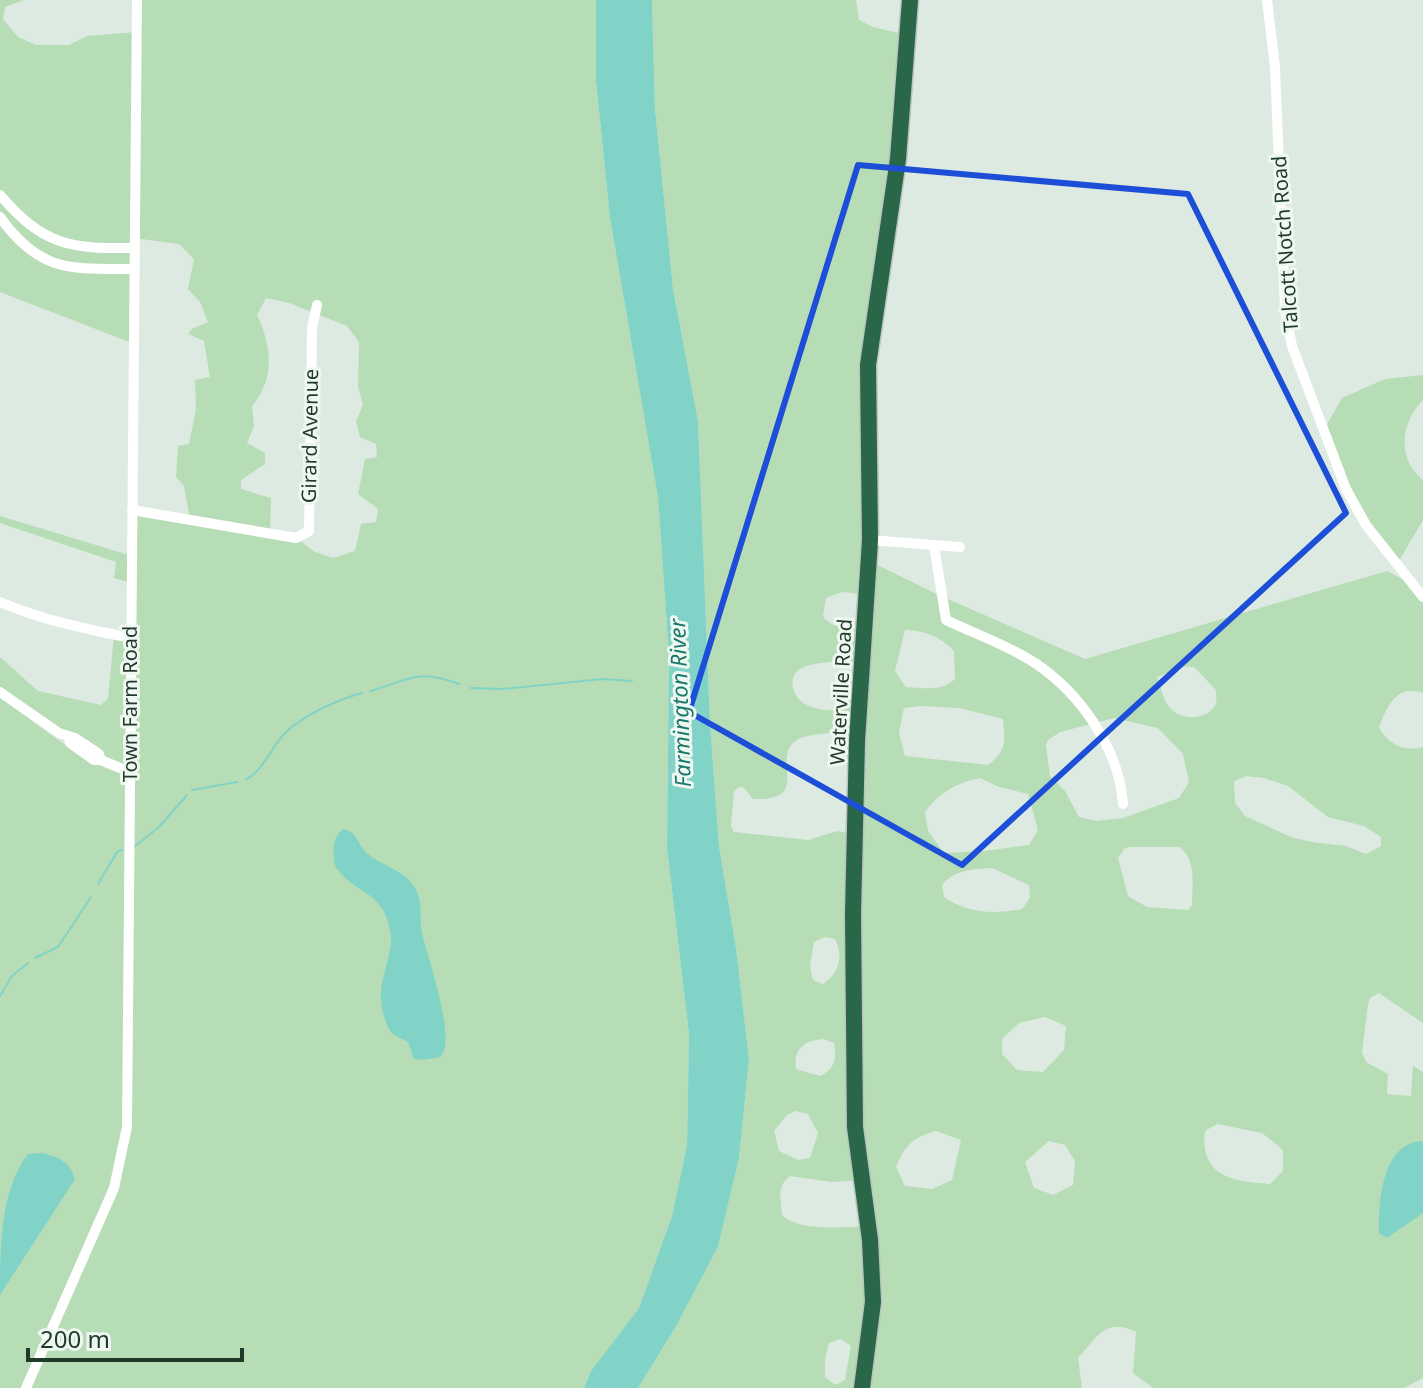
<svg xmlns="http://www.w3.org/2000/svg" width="1423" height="1388" font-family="'Noto Sans',sans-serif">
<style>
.green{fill:#b6ddb5;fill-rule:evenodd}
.water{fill:#82d3c7}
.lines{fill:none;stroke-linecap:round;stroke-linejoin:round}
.stream{stroke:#82d3c7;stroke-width:2}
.highway-casing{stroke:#bcc4bf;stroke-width:19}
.minor{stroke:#fff;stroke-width:10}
.highway{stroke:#296748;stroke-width:16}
.marked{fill:none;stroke:#1d4ed8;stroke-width:6;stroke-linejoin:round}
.labels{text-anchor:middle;stroke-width:6;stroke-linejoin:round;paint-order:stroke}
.street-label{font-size:20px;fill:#1f3a2a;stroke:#eef7f0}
.water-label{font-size:22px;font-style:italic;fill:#17786b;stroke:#eef7f0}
</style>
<rect width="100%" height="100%" fill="#ddeae1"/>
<g class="green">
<path d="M0,0H24L5,7L3,19L18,37L36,45H69L87,36L136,32L137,0H596V81L610,218L658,496L669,655L667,848L689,1034L687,1145L672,1216L639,1308L591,1371L584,1388H0V697C36,722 94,773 136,777V519L132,510L190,519L184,486L176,477L178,446L189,444L196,409L195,380L210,377L204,341L188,334L192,329L208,322L200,302L188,289L194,259L179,244L134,238L132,343L0,292ZM266,298L289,303L347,326L359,342L358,386L363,405L356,421L360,437L376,444L377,457L365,459L358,494L378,509L376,522L361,524L355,551L333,558L315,552L296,538L270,533L271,498L241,489V480L265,464V453L247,443L254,426L252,406C275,379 272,347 257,315Z"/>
<path d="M652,0H856L859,20L873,27L907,35L868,365L869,561L941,596L1085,659L1387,571L1411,584L1423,597V693C1397,683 1386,707 1379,728C1390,745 1403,752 1423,747V1023L1379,993L1370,998L1368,1004L1362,1052L1366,1062L1388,1074L1387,1094L1411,1096L1413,1066L1423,1072V1141L1416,1142L1420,1213H1423V1378L1404,1388H1153L1133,1373L1136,1332C1106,1317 1097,1337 1078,1358L1082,1388H638L675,1328L718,1247L739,1158L749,1059L736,948L719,846L710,723L698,421L673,289L655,109ZM842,592L867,595L865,629C850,628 832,630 823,616L826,598ZM905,630C924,630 941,637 954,651L955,679C941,692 924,688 906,687L895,671ZM847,661L862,662L852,697L844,709C831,711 818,711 805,704C792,697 786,676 802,668C815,662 832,662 847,661ZM1183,667H1194L1216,690C1216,694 1217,699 1216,703C1209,721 1180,721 1170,708C1163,700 1161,687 1157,677ZM920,706L959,708L1003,719C1005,742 1007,750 988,765L905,756L899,733L904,708ZM1114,718L1158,728L1183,754L1189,782L1179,798L1123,818L1097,821L1079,817L1065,791L1050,776L1046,745L1048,740L1060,732ZM832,733L857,739L855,834L837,831L808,840L734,832L731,826L734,791L739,787L744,788L753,799C812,801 772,762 794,742C804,734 821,734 832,733ZM1246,776L1264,778L1288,786L1328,817L1364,826L1381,837V846L1366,854L1346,846L1311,842L1291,837L1245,816L1235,803L1234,781ZM980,778L999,787L1028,794L1038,830L1029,845L984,851L944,853L928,831L925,812C938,793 958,782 980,778ZM1130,847H1180C1197,862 1192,883 1192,905L1188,910L1147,907L1128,896L1118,858L1124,849ZM992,868L1029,885L1030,898L1022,909C994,914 968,914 944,897L942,885C954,870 973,869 992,868ZM825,937L835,939C844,957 839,973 823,984L813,980L810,966L814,942ZM1045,1017L1066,1026L1064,1050L1043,1072L1017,1070L1002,1054V1039L1019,1023ZM823,1039L834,1043C837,1058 835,1069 820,1076L796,1069C793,1049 805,1040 823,1039ZM796,1111L808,1114L818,1133L810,1158L798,1160L779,1151L774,1131L787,1115ZM1217,1124L1262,1133L1283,1150V1171L1270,1184C1233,1182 1199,1176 1205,1131ZM936,1131L961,1140L952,1180L932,1189L905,1186L896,1167C905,1145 912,1138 936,1131ZM1049,1141L1065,1145L1075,1161L1073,1185L1053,1195L1034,1188L1025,1162ZM790,1176L831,1182L861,1180L867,1226C844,1227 799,1232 782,1215C781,1200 776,1186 790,1176ZM841,1339L851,1346L845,1380L835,1385L825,1377V1359L829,1343Z"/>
<path d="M1423,375V400C1401,422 1396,459 1423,480V520L1396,566L1366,525L1325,428L1342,398L1385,379Z"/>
<polygon points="0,516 132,556 131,583 114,578 116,562 0,523"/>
<polygon points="114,635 131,638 130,772 0,692 0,657 38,691 101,705 108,699"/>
</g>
<g class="water">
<polygon points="596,0 652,0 655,109 673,289 698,421 710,723 719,846 736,948 749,1059 739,1158 718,1247 675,1328 638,1388 584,1388 591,1371 639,1308 672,1216 687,1145 689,1034 667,848 669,655 658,497 610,218 596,81"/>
<path d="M344,829C359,833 357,845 368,854C384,868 406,869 416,890C423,902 419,920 422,933C427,956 458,1041 440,1057L422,1060L414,1059L408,1042C404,1039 396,1037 392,1033C388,1030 386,1021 384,1016C375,986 388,971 391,942C392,933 388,920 384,912C374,891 350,889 335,866C333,852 331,837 344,829Z"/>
<path d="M1423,1141V1213L1387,1238L1379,1233C1378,1202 1382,1142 1423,1141Z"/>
<path d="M42,1153C59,1157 70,1162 75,1179L0,1295C0,1249 0,1190 28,1154Z"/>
</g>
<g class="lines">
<g class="stream">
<polyline points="471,688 503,689 603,679 632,681"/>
<path d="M370,691C410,680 417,668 459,684"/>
<path d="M246,780C265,768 270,749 285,733C302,716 339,699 362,693"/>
<polyline points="192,790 237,782"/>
<polyline points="135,846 159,827 187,795"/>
<polyline points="98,884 117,852 122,850"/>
<polyline points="35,958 58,947 91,897"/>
<polyline points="0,996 12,976 28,963"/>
</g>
<defs>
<polyline id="highway" points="862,1388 873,1302 870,1240 855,1127 853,914 857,741 870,540 868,365 898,159 910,0"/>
</defs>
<use href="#highway" class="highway-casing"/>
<g class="minor">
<polyline points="1267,0 1275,67 1285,310 1292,346 1346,489 1366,525 1423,597"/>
<path d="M0,195C43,245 69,249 133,248"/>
<path d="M0,217C39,272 70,269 132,269"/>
<polyline points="132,510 296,538 309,531 312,328 317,305"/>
<polyline points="870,540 960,547"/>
<path d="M934,546L946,620C975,634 1008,645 1035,663C1080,693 1119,748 1123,804"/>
<path d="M0,602C42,620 86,629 131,638"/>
<polyline points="0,692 59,733 75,738 99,754 101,760"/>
<polyline points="69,738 70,743 94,760 101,760 130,772"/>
<polyline points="26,1388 114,1188 127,1127 137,0"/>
</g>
<use href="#highway" class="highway"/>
</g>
<path class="marked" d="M858,165L1188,194L1346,513L962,865L689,712Z"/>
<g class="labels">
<g class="street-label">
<text transform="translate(1285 244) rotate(-94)" y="7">Talcott Notch Road</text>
<text transform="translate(310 436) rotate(-89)" y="7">Girard Avenue</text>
<text transform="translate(841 692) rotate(-87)" y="7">Waterville Road</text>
<text transform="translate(130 704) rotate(-90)" y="7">Town Farm Road</text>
</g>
<g class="water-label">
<text transform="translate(680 703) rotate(-92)" y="8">Farmington River</text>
</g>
</g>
<path d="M28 1348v12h214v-12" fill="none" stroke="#1f3a2a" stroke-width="4"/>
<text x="40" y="1348" font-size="24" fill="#1f3a2a" stroke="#eef7f0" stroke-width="6" paint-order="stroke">200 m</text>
</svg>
